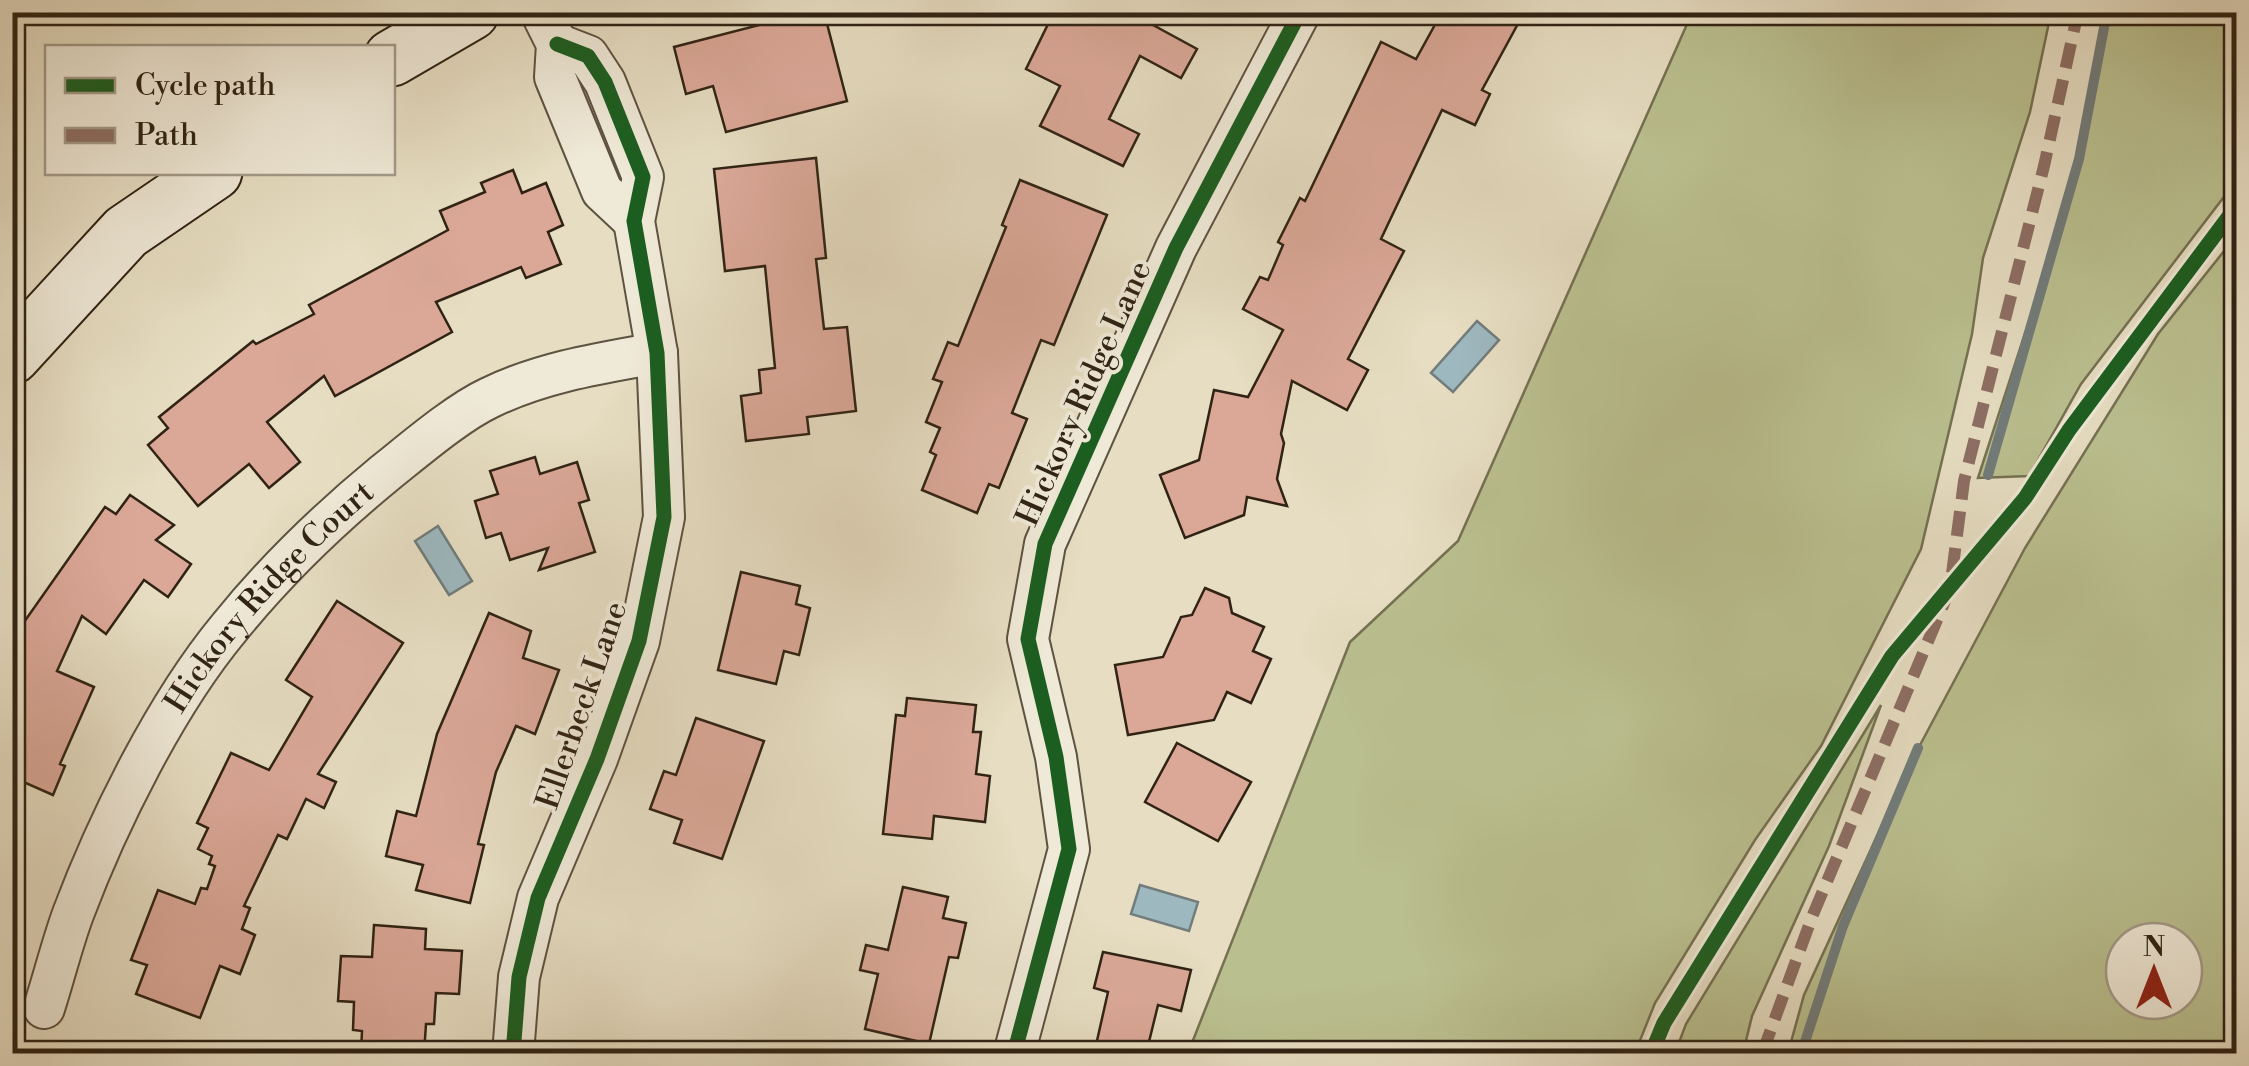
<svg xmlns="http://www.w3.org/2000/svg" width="2249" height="1066" font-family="'Libre Bodoni',serif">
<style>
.green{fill:#babf8f;stroke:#757152;stroke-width:2.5;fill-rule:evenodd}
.water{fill:#9db8bf;stroke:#717c7b;stroke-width:2.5}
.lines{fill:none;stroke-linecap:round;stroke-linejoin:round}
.stream{stroke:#717c7b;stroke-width:10}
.building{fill:#dba898;stroke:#302314;stroke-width:2.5}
.street-casing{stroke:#5e5240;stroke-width:44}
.secondary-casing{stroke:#302314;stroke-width:59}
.street{stroke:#efe9d7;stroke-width:40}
.secondary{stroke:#efe9d7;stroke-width:55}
.quiet{stroke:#8d6e63;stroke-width:12;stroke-dasharray:25 12;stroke-linecap:butt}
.cycleway-casing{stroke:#efe9d7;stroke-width:21}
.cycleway{stroke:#1b5e20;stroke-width:15}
.labels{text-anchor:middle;stroke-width:8;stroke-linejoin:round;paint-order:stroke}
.street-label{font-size:32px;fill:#302314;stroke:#efe9d7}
</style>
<rect width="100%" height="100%" fill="#e6ddc2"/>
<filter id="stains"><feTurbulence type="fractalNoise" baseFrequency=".002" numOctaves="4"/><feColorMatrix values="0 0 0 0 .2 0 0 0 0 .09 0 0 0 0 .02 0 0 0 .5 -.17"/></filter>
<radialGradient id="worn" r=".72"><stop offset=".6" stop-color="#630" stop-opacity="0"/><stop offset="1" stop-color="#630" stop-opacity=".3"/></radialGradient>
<g class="green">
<polygon points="1692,13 2051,13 2030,112 1983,258 1972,334 1921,549 1821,746 1755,840 1655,1003 1635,1053 1544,1053 1555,1046 1539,1054 1188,1053 1350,642 1458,541"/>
<polygon points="2110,13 2236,13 2236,181 2081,384 2029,476 1978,478 2078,170"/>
<path d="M2236,236V1053H1788L1804,995L1911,762L2025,548L2158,334ZM2124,941H2184V1001H2124Z"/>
<polygon points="1881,705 1829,846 1752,1016 1743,1053 1675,1053 1686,1024"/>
</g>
<g class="water">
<polygon points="1477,321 1499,340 1453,392 1431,373"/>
<polygon points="438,526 472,581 449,595 415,541"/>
<polygon points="1140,885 1198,902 1189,931 1131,914"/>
</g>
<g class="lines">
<g class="stream">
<polyline points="1988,475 2079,159 2107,12"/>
<polyline points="1801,1054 1843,926 1918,748"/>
</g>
</g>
<g class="building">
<polygon points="809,12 824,12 847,101 726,132 713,86 686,94 674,47"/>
<polygon points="1054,12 1129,12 1197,49 1181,78 1140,56 1109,119 1139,134 1123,166 1040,126 1060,86 1026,69"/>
<polygon points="1442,12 1505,12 1520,20 1482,90 1490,94 1475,125 1442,110 1381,239 1404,251 1348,359 1368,370 1347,410 1292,381 1281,434 1284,443 1277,479 1287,506 1247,497 1244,515 1185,538 1160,475 1199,460 1214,390 1248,397 1283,330 1243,309 1260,277 1268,280 1283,245 1278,242 1300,198 1305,201 1381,42 1416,59"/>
<polygon points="816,158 826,258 816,259 824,329 847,327 856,411 807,417 809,434 746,441 741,396 761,393 759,370 775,368 765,266 725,271 714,169"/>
<polygon points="513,170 522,193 546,183 563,225 548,232 561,264 526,278 521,267 436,302 452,332 335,396 324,376 267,422 300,462 269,488 249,464 198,506 148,445 168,428 159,417 253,341 256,344 314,314 309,305 448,230 440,211 485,192 481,183"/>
<polygon points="1020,180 1107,215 1054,345 1041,340 1012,413 1027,419 999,488 989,484 977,513 922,490 936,455 930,452 940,428 926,422 942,382 933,379 948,342 958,346 1006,227 1002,225"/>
<polygon points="535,457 540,474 577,462 589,500 579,503 595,552 539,570 548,548 510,560 501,533 486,538 475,501 498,494 490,471"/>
<polygon points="130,495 174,525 156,540 191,564 168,597 144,580 106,634 82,616 57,671 94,687 60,764 65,766 53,795 12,777 12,621 22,625 105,507 116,514"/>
<polygon points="741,572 800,586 796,604 810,608 799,655 784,651 776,684 718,670"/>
<polygon points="1205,588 1229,598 1232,613 1264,627 1253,651 1271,659 1251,703 1227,692 1214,720 1128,735 1115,665 1163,657 1181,617 1192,615"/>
<polygon points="337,601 403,643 318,774 336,782 324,808 306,799 287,839 278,835 244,906 250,908 242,929 255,935 240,974 220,966 200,1018 136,994 147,965 131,960 158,890 195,904 201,888 207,889 215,866 209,864 212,856 198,849 208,828 197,823 231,753 269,770 312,697 286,680"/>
<polygon points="489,613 531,631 523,658 559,670 535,734 516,726 496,772 478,844 484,845 470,903 416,890 423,865 386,856 397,811 416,816 437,734"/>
<polygon points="907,698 976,705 973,732 981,732 976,774 990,776 985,822 934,816 932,839 883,834 896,715 905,716"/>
<polygon points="696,718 764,741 722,859 674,843 682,820 650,809 664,771 676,775"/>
<polygon points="1177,743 1251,782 1218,841 1145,802"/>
<polygon points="903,887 948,897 943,918 966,923 958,958 949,957 929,1044 865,1029 878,974 860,970 866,945 888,950"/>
<polygon points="374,925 426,929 425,949 462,951 459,994 436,993 434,1024 426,1024 424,1054 361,1052 362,1031 353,1030 354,1002 338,1001 341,956 372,957"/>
<polygon points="1103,952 1191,970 1181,1011 1158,1005 1146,1054 1094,1054 1108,992 1094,988"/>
</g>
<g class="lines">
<defs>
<g id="street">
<polyline points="541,12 557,44 555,77 602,191 634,221"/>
<path id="s1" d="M44,1008C54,977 62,944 73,914C108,821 166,704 229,628C275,571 329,519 385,473C414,450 457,413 489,398C542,372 601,363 657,353"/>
<polyline points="513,1054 519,977 538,898 597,759 639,641 664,517 657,353 634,221 643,177 605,82 588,56 557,44"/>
<polyline points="1014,1054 1069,849 1056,757 1028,639 1045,544 1176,248 1300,12"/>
</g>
<g id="secondary">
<polyline points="392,58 471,12"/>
<polyline points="12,356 126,232 214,172"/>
</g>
</defs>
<use href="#street" class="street-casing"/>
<use href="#secondary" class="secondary-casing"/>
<use href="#street" class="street"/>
<use href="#secondary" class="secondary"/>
<polyline class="quiet" points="1762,1054 1812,917 1950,589 1964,481 2044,166 2078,12"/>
<defs>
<g id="cycleway">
<polyline points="513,1054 519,977 538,898 597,759 639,641 664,517 657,353 634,221 643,177 605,82 588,56 557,44"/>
<polyline points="1014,1054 1069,849 1056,757 1028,639 1045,544 1176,248 1300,12"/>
<polyline points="1651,1054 1664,1023 1892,656 2025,498 2069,430 2236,207"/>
</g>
</defs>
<use href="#cycleway" class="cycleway-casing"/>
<use href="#cycleway" class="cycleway"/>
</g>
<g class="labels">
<g class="street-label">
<text transform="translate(1083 393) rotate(-66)" y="11">Hickory Ridge Lane</text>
<text dy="11" stroke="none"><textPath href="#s1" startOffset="475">Hickory Ridge Court</textPath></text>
<text transform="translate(581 705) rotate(-71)" y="11">Ellerbeck Lane</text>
</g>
</g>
<rect width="2249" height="1066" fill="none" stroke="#e6ddc2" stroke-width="50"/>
<rect x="15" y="15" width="2219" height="1036" fill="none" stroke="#302314" stroke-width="5"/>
<rect x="25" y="25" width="2199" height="1016" fill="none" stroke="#302314" stroke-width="2.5"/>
<rect x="45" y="45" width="350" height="130" fill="#efe9d7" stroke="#a39a89" stroke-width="2.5"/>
<rect x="65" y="78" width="50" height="15" fill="#1b5e20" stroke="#a39a89" stroke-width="2.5"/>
<text x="135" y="95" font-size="30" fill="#302314">Cycle path</text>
<rect x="65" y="128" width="50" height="15" fill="#8d6e63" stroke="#a39a89" stroke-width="2.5"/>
<text x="135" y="145" font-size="30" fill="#302314">Path</text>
<g transform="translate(2154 971)"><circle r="48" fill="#efe9d7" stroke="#a39a89" stroke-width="2.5"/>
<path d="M0-8L18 38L0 25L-18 38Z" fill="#8f2418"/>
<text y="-15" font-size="28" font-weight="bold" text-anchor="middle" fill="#302314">N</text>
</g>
<rect width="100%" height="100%" filter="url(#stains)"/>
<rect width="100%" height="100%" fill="url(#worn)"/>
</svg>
